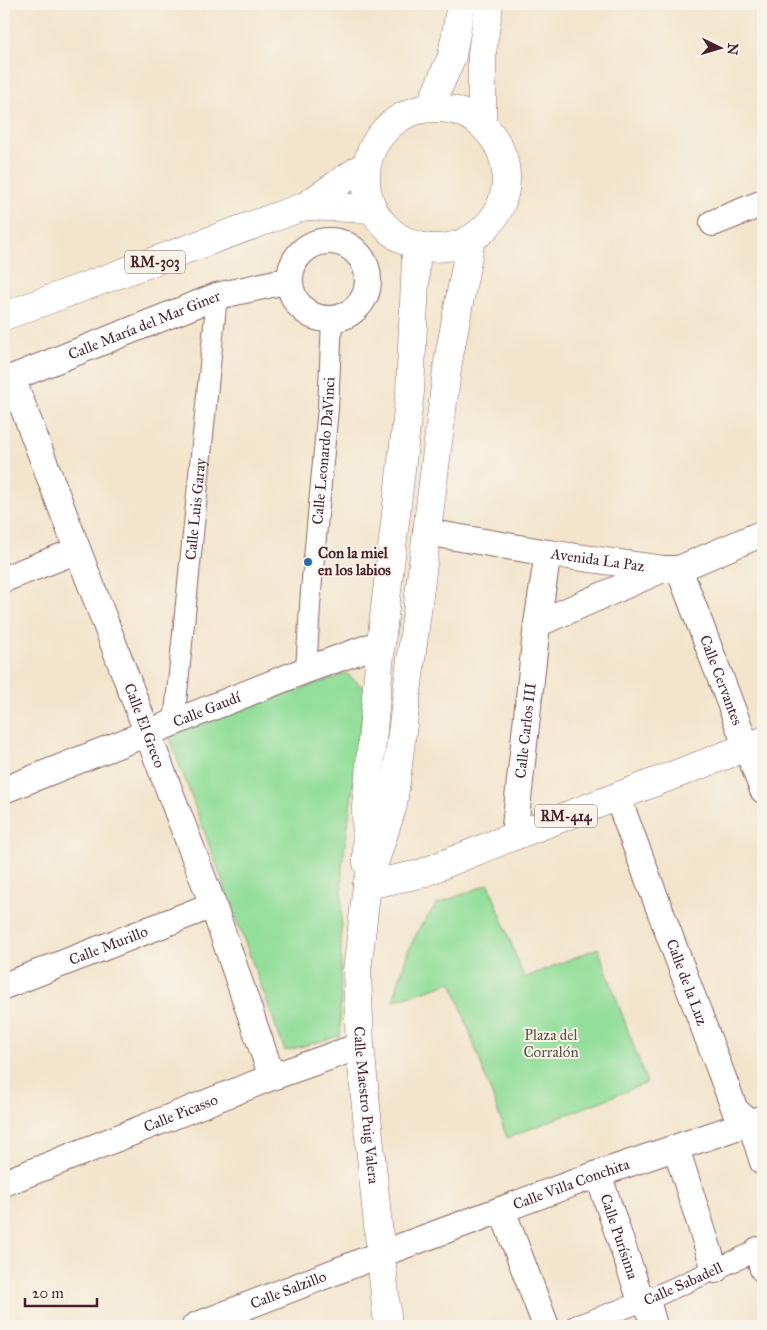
<svg xmlns="http://www.w3.org/2000/svg" width="767" height="1330" font-family="'IM FELL Great Primer',serif">
<style>
.green{fill:#92de9a;stroke:#6e7e62}
.lines{fill:none;stroke-linecap:round;stroke-linejoin:round}
.pedestrian-casing{stroke:#856463;stroke-width:22}
.minor-casing{stroke:#856463;stroke-width:28}
.primary-casing{stroke:#856463;stroke-width:29}
.trunk-casing{stroke:#856463;stroke-width:29}
.pedestrian{stroke:#fff;stroke-width:20}
.minor{stroke:#fff;stroke-width:26}
.primary{stroke:#fff;stroke-width:28}
.trunk{stroke:#fff;stroke-width:28}
.poi-dot{fill:#1f6fb2;stroke:#f7f3e8;stroke-width:2}
.labels{text-anchor:middle;stroke-width:4;stroke-linejoin:round;paint-order:stroke}
.shield{fill:#f7f3e8;stroke:#7e5f64;stroke-width:1}
.shield-label{font-size:14px;font-weight:bold;fill:#4a1f2b}
.street-label{font-size:15px;fill:#4a1f2b;stroke:#f7f3e8}
.poi-label{font-size:15px;font-weight:bold;fill:#4a1f2b;stroke:#f7f3e8;text-anchor:start}
.park-label{font-size:15px;fill:#5c4f47;stroke:#f7f3e8}
</style>
<rect width="100%" height="100%" fill="#f7f3e8"/>
<filter id="ink" filterUnits="userSpaceOnUse"><feTurbulence type="fractalNoise" baseFrequency=".02" numOctaves="2"/><feDisplacementMap in="SourceGraphic" scale="10" xChannelSelector="R" yChannelSelector="G"/><feConvolveMatrix kernelMatrix="1 2 1 2 8 2 1 2 1" color-interpolation-filters="sRGB"/></filter>
<filter id="wash" filterUnits="userSpaceOnUse"><feTurbulence type="fractalNoise" baseFrequency=".0096" numOctaves="4" result="noise"/><feDisplacementMap in="SourceGraphic" scale="20" xChannelSelector="R" yChannelSelector="G"/><feGaussianBlur stdDeviation="1.12" result="paint"/><feColorMatrix in="noise" values="0 0 0 0 0 0 0 0 0 0 0 0 0 0 0 0 0 1.4 0 .05"/><feComposite in="paint" operator="in"/></filter>
<g filter="url(#wash)">
<rect width="100%" height="100%" fill="#f3e5cc"/>
<g class="green">
<polygon points="346,673 366,690 342,868 340,1036 285,1051 169,736"/>
<polygon points="489,884 524,978 598,948 647,1083 507,1138 452,982 393,1001 408,951 420,927 437,904"/>
</g>
</g>
<g filter="url(#ink)">
<g class="lines">
<defs>
<g id="pedestrian">
<path id="s1" d="M306,670L311,591L328,408L332,320"/>
<path id="s2" d="M174,723L217,296"/>
<path id="s3" d="M575,1326L647,1300L763,1248"/>
</g>
<g id="minor">
<polyline points="713,223 763,203"/>
<circle cx="329" cy="280" r="39"/>
<path id="s4" d="M12,378L213,905L272,1077"/>
<path id="s5" d="M4,381L217,296L276,283L289,282"/>
<path id="s6" d="M426,532L548,553L663,569H679L763,533"/>
<path id="s7" d="M679,569L763,790"/>
<polyline points="4,579 76,551"/>
<polyline points="537,624 548,553"/>
<path id="s8" d="M4,790L306,670L381,643"/>
<path id="s9" d="M617,796L735,1110L751,1124L763,1162"/>
<path id="s10" d="M514,836L537,624L663,569"/>
<path id="s11" d="M4,986L213,905"/>
<polyline points="676,1148 715,1270"/>
<path id="s12" d="M598,1174L638,1292L647,1300L654,1326"/>
<path id="s13" d="M4,1183L272,1077L360,1046"/>
<polyline points="502,1210 546,1326"/>
<polyline points="758,1250 763,1269"/>
<path id="s14" d="M195,1326L381,1254L598,1174L763,1118"/>
</g>
<g id="primary">
<polyline points="430,107 452,56 461,4"/>
<polyline points="482,124 482,53 489,4"/>
<path id="s15" d="M367,885L357,971L360,1046L388,1326"/>
</g>
<g id="trunk">
<circle cx="436" cy="178" r="70"/>
<polyline points="305,206 372,209"/>
<polyline points="4,316 305,206 367,164"/>
<polyline points="367,863 366,807 381,643 410,392 416,258 415,246"/>
<polyline points="367,885 393,805 448,362 471,239"/>
<polyline points="367,885 420,874 514,836 763,741"/>
</g>
</defs>
<use href="#pedestrian" class="pedestrian-casing"/>
<use href="#minor" class="minor-casing"/>
<use href="#primary" class="primary-casing"/>
<use href="#trunk" class="trunk-casing"/>
<use href="#pedestrian" class="pedestrian"/>
<use href="#minor" class="minor"/>
<use href="#primary" class="primary"/>
<use href="#trunk" class="trunk"/>
</g>
</g>
<circle class="poi-dot" cx="308" cy="562" r="5"/>
<g class="labels">
<g class="shield">
<rect x="125" y="250.5" width="60" height="23" rx="4"/>
<rect x="535" y="804.5" width="62" height="23" rx="4"/>
</g>
<g class="shield-label">
<text x="155" y="267">RM-303</text>
<text x="566" y="821">RM-414</text>
</g>
<g class="street-label">
<text dy="5" stroke="none"><textPath href="#s5" startOffset="151">Calle María del Mar Giner</textPath></text>
<text dy="5" stroke="none"><textPath href="#s1" startOffset="220">Calle Leonardo DaVinci</textPath></text>
<text dy="5" stroke="none"><textPath href="#s2" startOffset="215">Calle Luis Garay</textPath></text>
<text dy="5" stroke="none"><textPath href="#s6" startOffset="174">Avenida La Paz</textPath></text>
<text dy="5" stroke="none"><textPath href="#s7" startOffset="119">Calle Cervantes</textPath></text>
<text dy="5" stroke="none"><textPath href="#s8" startOffset="218">Calle Gaudí</textPath></text>
<text dy="5" stroke="none"><textPath href="#s4" startOffset="372">Calle El Greco</textPath></text>
<text dy="5" stroke="none"><textPath href="#s10" startOffset="106">Calle Carlos III</textPath></text>
<text dy="5" stroke="none"><textPath href="#s11" startOffset="112">Calle Murillo</textPath></text>
<text dy="5" stroke="none"><textPath href="#s9" startOffset="199">Calle de la Luz</textPath></text>
<text dy="5" stroke="none"><textPath href="#s15" startOffset="221">Calle Maestro Puig Valera</textPath></text>
<text dy="5" stroke="none"><textPath href="#s13" startOffset="190">Calle Picasso</textPath></text>
<text dy="5" stroke="none"><textPath href="#s14" startOffset="402">Calle Villa Conchita</textPath></text>
<text dy="5" stroke="none"><textPath href="#s12" startOffset="66">Calle Purísima</textPath></text>
<text dy="5" stroke="none"><textPath href="#s3" startOffset="116">Calle Sabadell</textPath></text>
<text dy="5" stroke="none"><textPath href="#s14" startOffset="100">Calle Salzillo</textPath></text>
</g>
<g class="poi-label">
<text x="318" y="558">Con la miel<tspan x="318" dy="17">en los labios</tspan></text>
</g>
<g class="park-label">
<text x="551" y="1040">Plaza del<tspan x="551" dy="17">Corralón</tspan></text>
</g>
</g>
<rect width="767" height="1330" fill="none" stroke="#f7f3e8" stroke-width="20"/>
<g transform="translate(720 48) rotate(95)" stroke="#f7f3e8" stroke-width="4" paint-order="stroke">
<path d="M0-4L9 19L0 12L-9 19Z" fill="#4a1f2b"/>
<text y="-8" font-size="14" font-weight="bold" text-anchor="middle" fill="#4a1f2b">N</text>
</g>
<path d="M25 1298v8h72v-8" fill="none" stroke="#4a1f2b" stroke-width="2.5"/>
<text x="32" y="1298" font-size="15" fill="#4a1f2b" stroke="#f7f3e8" stroke-width="4" paint-order="stroke">20 m</text>
</svg>
